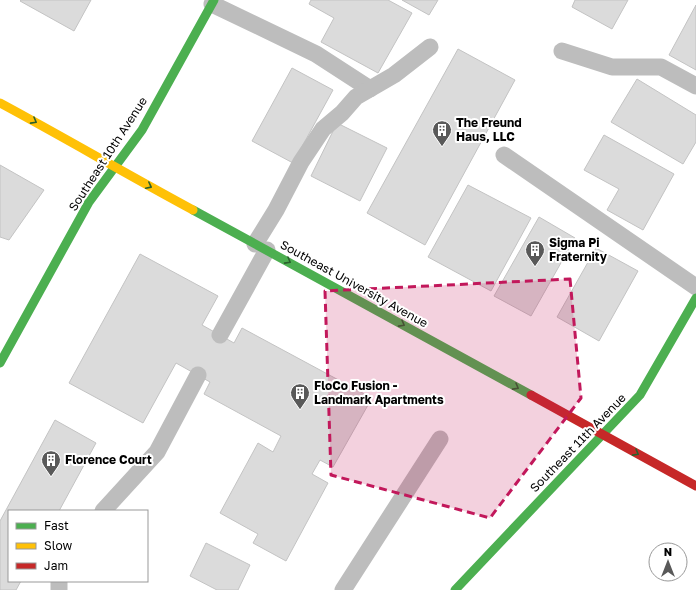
<svg xmlns="http://www.w3.org/2000/svg" width="696" height="590" font-family="'Golos Text',sans-serif">
<style>
.building{fill:#dbdbdb;stroke:#c3c3c3}
.lines{fill:none;stroke-linecap:round;stroke-linejoin:round}
.lane{stroke:#bdbdbd;stroke-width:17}
.fast{stroke:#4caf50;stroke-width:9}
.slow{stroke:#ffc107;stroke-width:9}
.jam{stroke:#c62828;stroke-width:9}
.oneway{stroke:#2a602c}
.marked{fill:#c2185b;fill-opacity:0.2;stroke:#c2185b;stroke-width:3;stroke-dasharray:8 5;stroke-linejoin:round}
.labels{text-anchor:middle;stroke-width:4;stroke-linejoin:round;paint-order:stroke}
.poi-label{font-size:12px;font-weight:bold;fill:#000;stroke:#fff;text-anchor:start}
.street-label{font-size:12px;fill:#000;stroke:#fff}
</style>
<rect width="100%" height="100%" fill="#fff"/>
<g class="building">
<polygon points="21,0 91,0 74,31 20,1"/>
<polygon points="311,0 388,0 412,13 378,73 321,42 334,18 309,4"/>
<polygon points="402,0 438,0 429,15"/>
<polygon points="575,0 628,0 612,29 572,7"/>
<polygon points="696,5 696,70 669,55"/>
<polygon points="458,49 515,80 425,245 367,213"/>
<polygon points="292,68 333,90 293,163 252,141"/>
<polygon points="637,79 696,115 696,142 683,164 611,122"/>
<polygon points="337,123 387,148 360,201 311,176"/>
<polygon points="604,135 674,174 643,230 607,210 619,189 584,170"/>
<polygon points="0,165 44,190 9,240 0,237"/>
<polygon points="468,185 531,218 491,291 428,257"/>
<polygon points="539,217 575,238 531,316 494,296"/>
<polygon points="596,248 638,271 599,341 557,317"/>
<polygon points="140,254 218,296 202,325 234,343 242,328 372,398 333,467 320,460 312,474 328,483 286,561 253,543 258,534 220,513 258,443 273,452 281,436 204,394 210,382 176,363 143,423 69,383"/>
<polygon points="55,420 96,443 59,511 9,511 9,581 21,581 16,590 0,590 0,521"/>
<polygon points="206,543 250,565 238,590 217,590 190,576"/>
</g>
<g class="lines">
<g class="lane">
<polyline points="212,4 316,54 370,89"/>
<polyline points="562,51 612,67 661,67 696,86"/>
<polyline points="504,155 696,287"/>
<polyline points="255,244 276,210 301,162 323,129 342,113 356,97 394,75 430,47"/>
<polyline points="220,335 267,250"/>
<polyline points="103,511 157,452 198,375"/>
<polyline points="59,590 59,581"/>
<polyline points="343,590 440,439"/>
</g>
<g class="fast">
<polyline points="193,210 531,395"/>
<polyline points="0,363 89,202 142,130 214,0"/>
<polyline points="455,590 640,395 696,298"/>
</g>
<path class="slow" d="M0,103C65,138 128,175 193,210"/>
<polyline class="jam" points="531,395 696,486"/>
</g>
<defs><path id="oneway-chevron" d="M-2-3.5L2.5 0L-2 3.5" fill="none" stroke-width="1.6" stroke-linecap="round" stroke-linejoin="round"/></defs>
<g class="oneway">
<use href="#oneway-chevron" transform="translate(34 121) rotate(29)"/>
<use href="#oneway-chevron" transform="translate(149 186) rotate(27)"/>
<use href="#oneway-chevron" transform="translate(288 261) rotate(29)"/>
<use href="#oneway-chevron" transform="translate(402 324) rotate(29)"/>
<use href="#oneway-chevron" transform="translate(516 387) rotate(29)"/>
<use href="#oneway-chevron" transform="translate(636 453) rotate(29)"/>
</g>
<path class="marked" d="M570,279L581,398L490,518L331,475L325,291Z"/>
<defs>
<symbol id="building-pin" viewBox="-11 -11 22 30"><path d="M0 17L-7.5 6A9.5 9.5 0 1 1 7.5 6Z" fill="#595959" stroke="#fff"/><path d="M-4-6H4V6H1V3H-1V6H-4ZM-2.5-4.3h1.7v1.8h-1.7ZM.8-4.3h1.7v1.8H.8ZM-2.5-1h1.7V.8h-1.7ZM.8-1h1.7V.8H.8Z" fill="#fff"/></symbol>
</defs>
<g fill-rule="evenodd">
<use href="#building-pin" x="431" y="119" width="22" height="30"/>
<use href="#building-pin" x="524" y="239" width="22" height="30"/>
<use href="#building-pin" x="289" y="382" width="22" height="30"/>
<use href="#building-pin" x="40" y="449" width="22" height="30"/>
</g>
<g class="labels">
<g class="poi-label">
<text x="456" y="127">The Freund<tspan x="456" dy="14">Haus, LLC</tspan></text>
<text x="549" y="247">Sigma Pi<tspan x="549" dy="14">Fraternity</tspan></text>
<text x="314" y="390">FloCo Fusion -<tspan x="314" dy="14">Landmark Apartments</tspan></text>
<text x="65" y="464">Florence Court</text>
</g>
<g class="street-label">
<text transform="translate(108 154) rotate(-57)" y="4">Southeast 10th Avenue</text>
<text transform="translate(354 284) rotate(29)" y="4">Southeast University Avenue</text>
<text transform="translate(578 443) rotate(-46)" y="4">Southeast 11th Avenue</text>
</g>
</g>
<rect x="8" y="510" width="140" height="72" fill="#ffffff" stroke="#999999"/>
<rect x="16" y="523" width="20" height="6" fill="#4caf50" stroke="#999999"/>
<text x="44" y="530" font-size="12" fill="#000000">Fast</text>
<rect x="16" y="543" width="20" height="6" fill="#ffc107" stroke="#999999"/>
<text x="44" y="550" font-size="12" fill="#000000">Slow</text>
<rect x="16" y="563" width="20" height="6" fill="#c62828" stroke="#999999"/>
<text x="44" y="570" font-size="12" fill="#000000">Jam</text>
<g transform="translate(668 562)"><circle r="19" fill="#ffffff" stroke="#999999"/>
<path d="M0-3L7 15L0 10L-7 15Z" fill="#595959"/>
<text y="-6" font-size="11" font-weight="bold" text-anchor="middle" fill="#000000">N</text>
</g>
</svg>
